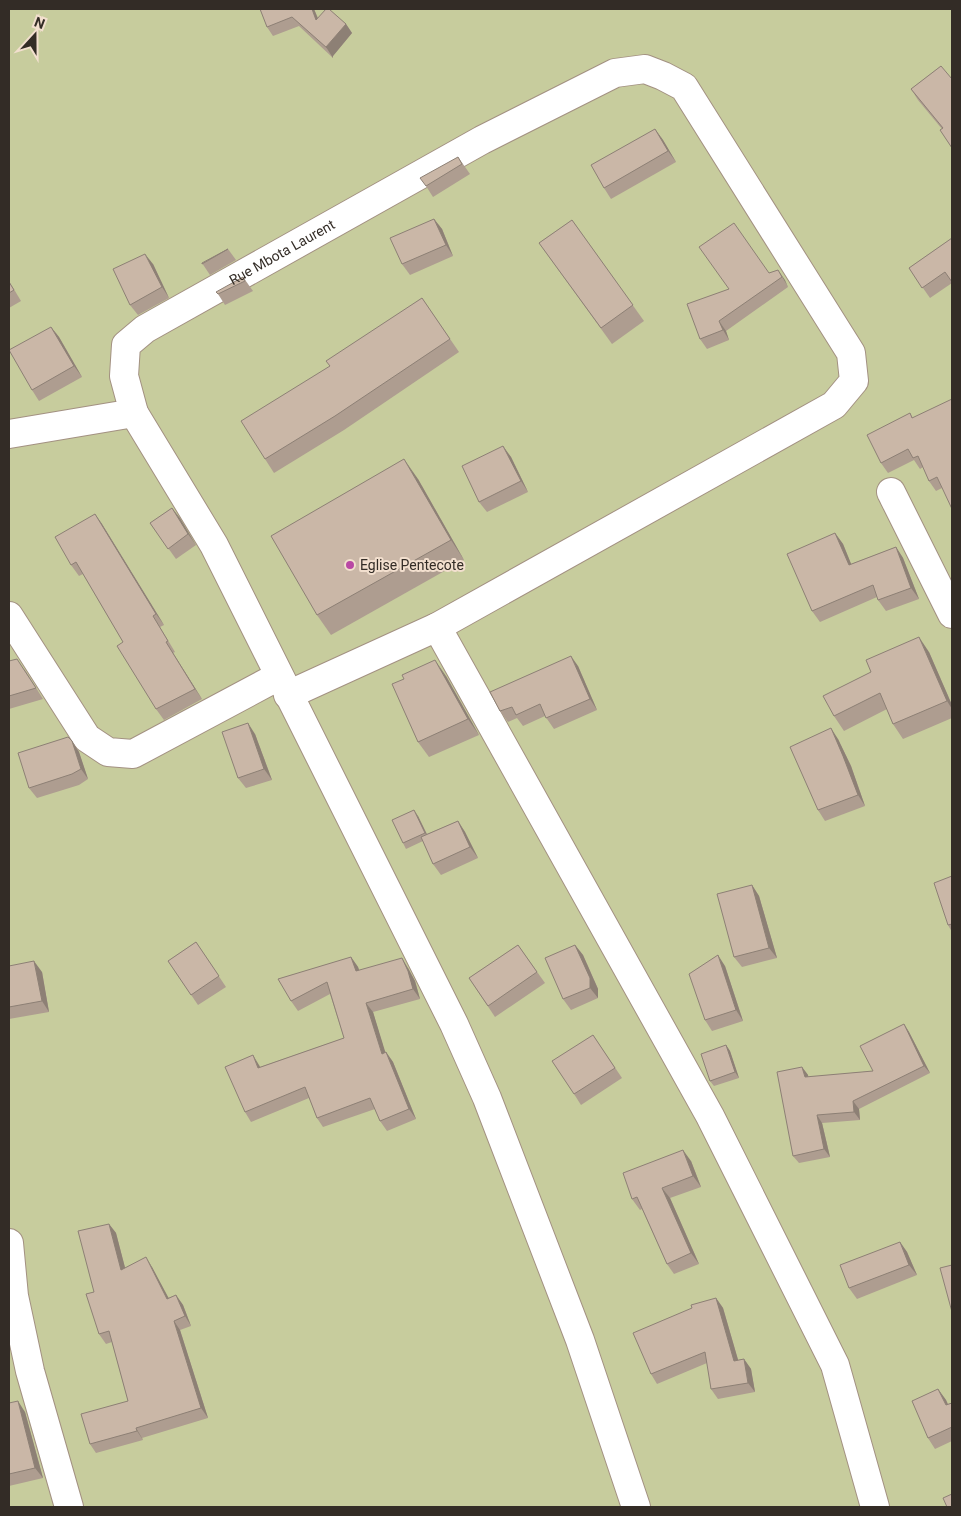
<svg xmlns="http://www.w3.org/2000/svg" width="961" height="1516" font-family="Roboto,sans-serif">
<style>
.green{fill:#c7cc9d}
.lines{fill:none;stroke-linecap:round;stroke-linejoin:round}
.minor-casing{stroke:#a39182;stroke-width:30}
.minor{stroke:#fff;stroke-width:28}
.wall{fill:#ae9d90}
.shaded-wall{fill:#8d8075}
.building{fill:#cab7a7;stroke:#8d8075}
.poi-dot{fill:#b948a4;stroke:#f2dfce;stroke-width:2}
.labels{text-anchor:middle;stroke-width:4;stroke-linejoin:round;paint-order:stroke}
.street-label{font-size:14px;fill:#332c26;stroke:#f2dfce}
.poi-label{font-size:14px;fill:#332c26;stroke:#f2dfce;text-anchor:start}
</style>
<rect width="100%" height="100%" fill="#f2dfce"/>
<rect class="green" x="9" y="9" width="943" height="1498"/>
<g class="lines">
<defs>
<g id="minor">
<polyline points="134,413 214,545 454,1024 487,1098 580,1340 636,1507"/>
<path id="s1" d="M9,434L134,413L124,376L126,345L145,329L482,140L615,73L645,69L663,76L684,87L851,353L854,381L834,405L437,627L288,695"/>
<polyline points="891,492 952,614"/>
<polyline points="9,616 87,738 108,752 133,754 279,676"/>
<polyline points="437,627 710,1116 835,1365 875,1507"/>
<polyline points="9,1243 14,1296 30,1371 69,1507"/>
</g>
</defs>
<use href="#minor" class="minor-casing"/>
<use href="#minor" class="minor"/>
</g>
<g class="wall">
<polygon points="260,9 314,9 318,18 346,24 352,33 333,56 333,58 299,26 273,36 267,27"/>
<polygon points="941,66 952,148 942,129 918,100 911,89"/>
<polygon points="655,129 663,140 676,162 611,199 604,188"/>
<polygon points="458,157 470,174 433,197 426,186"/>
<polygon points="434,219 442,229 453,256 410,275 402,264"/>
<polygon points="572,220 644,321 612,344 539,243"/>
<polygon points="952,238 952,283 930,298 909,268"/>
<polygon points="228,249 236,260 210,275 202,263"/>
<polygon points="153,264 169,298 138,315 130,305"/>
<polygon points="778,270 788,287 726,331 729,340 707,349 700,339 769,273"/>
<polygon points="243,277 253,291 225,305 218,294"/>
<polygon points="9,281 21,301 9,308"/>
<polygon points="422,298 459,352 344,430 274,473 265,459 330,366"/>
<polygon points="51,327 59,337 82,377 39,401 32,390"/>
<polygon points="910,413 913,418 942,488 936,491 929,481 923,467 920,469 914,460 888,473 881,463"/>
<polygon points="503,446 511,457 528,492 487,512 479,502"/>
<polygon points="418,479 464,560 331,635 317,615"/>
<polygon points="172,508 196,545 176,559 150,523"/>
<polygon points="95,514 102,524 164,625 160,627 175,652 173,653 202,699 164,720 156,709 123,642 83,574 79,576 71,565"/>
<polygon points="835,533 843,544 851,564 896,547 903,558 919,599 886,611 878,600 877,597 820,622 812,611"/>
<polygon points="929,652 952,705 952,718 903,739 893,724 887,709 844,731 834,716"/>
<polygon points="9,661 25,670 43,699 9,709"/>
<polygon points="578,666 597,710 554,729 545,716 523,726 517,718 508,722 500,711"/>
<polygon points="446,676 479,735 429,757 418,742"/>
<polygon points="255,734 272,780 246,788 238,778"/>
<polygon points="838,739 851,766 865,806 825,821 818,810"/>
<polygon points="72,741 79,752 88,779 79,785 37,798 29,788"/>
<polygon points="418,816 427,834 458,821 465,832 478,858 441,875 433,864 423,841 406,849 403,843"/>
<polygon points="952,876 952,932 948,925"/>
<polygon points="752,885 759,896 777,958 742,967 734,957"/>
<polygon points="196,942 226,987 198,1005 168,961"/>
<polygon points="518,945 545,983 495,1017 469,978"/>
<polygon points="575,945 583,955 598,989 598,998 571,1010 563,999"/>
<polygon points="351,957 358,967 359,970 408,968 415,981 420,999 373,1012 385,1053 386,1052 393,1062 416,1119 387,1131 380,1121 375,1109 323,1127 317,1118 309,1098 251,1122 245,1112 259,1065 260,1067 344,1038 330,994 298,1011 291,1001"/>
<polygon points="9,966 42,972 49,1012 9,1019"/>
<polygon points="725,966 743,1021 712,1031 705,1020"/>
<polygon points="904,1024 909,1032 930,1073 859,1109 860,1120 822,1123 830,1157 799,1163 793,1156 802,1067 808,1075 808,1077 873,1071"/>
<polygon points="593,1035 622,1078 581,1105 574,1094"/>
<polygon points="726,1045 730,1051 739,1078 714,1086 710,1081"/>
<polygon points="691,1161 701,1187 670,1198 699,1264 674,1274 667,1264 642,1209 640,1210 632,1199"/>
<polygon points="109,1224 116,1233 125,1268 152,1267 168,1298 176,1295 183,1305 191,1326 180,1330 208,1418 142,1438 143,1440 96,1453 90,1444 128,1401 112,1342 106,1344 99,1334 94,1292"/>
<polygon points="900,1242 907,1252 917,1275 857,1299 849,1288"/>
<polygon points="716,1298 723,1308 738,1360 744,1359 751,1369 755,1392 718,1399 711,1389 707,1363 657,1384 651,1374"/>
<polygon points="938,1389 946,1400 948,1404 952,1403 952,1441 935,1449 928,1438"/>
<polygon points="9,1403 25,1412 43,1478 9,1486"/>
</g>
<g class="shaded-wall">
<polygon points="312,9 314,9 322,29 316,20"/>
<polygon points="346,24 352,33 333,56 333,58 326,47"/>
<polygon points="655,129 663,140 676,162 668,151"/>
<polygon points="434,219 442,229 453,256 446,245"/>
<polygon points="145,254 153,264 169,298 162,287"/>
<polygon points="778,270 785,280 788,287 782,277"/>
<polygon points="719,321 726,331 729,340 723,330"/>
<polygon points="51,327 59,337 82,377 74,366"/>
<polygon points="503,446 511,457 528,492 521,481"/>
<polygon points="404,459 418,479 464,560 451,540"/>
<polygon points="172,508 180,518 196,545 188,534"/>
<polygon points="95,514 102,524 164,625 156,614"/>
<polygon points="835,533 843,544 856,576 849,565"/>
<polygon points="896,547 903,558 919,599 911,588"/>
<polygon points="919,637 929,652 952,705 952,709 947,701"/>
<polygon points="166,642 173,653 202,699 195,689"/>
<polygon points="571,656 578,666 597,710 590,699"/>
<polygon points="435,660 446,676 479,735 468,719"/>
<polygon points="248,723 255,734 272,780 264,769"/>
<polygon points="831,728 838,739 851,766 865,806 858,795"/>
<polygon points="72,741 79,752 88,779 81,769"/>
<polygon points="414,810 418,816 429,839 425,833"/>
<polygon points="458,821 465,832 478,858 470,847"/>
<polygon points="752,885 759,896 777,958 769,948"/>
<polygon points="575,945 583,955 598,989 598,998 590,988"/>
<polygon points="718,955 725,966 743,1021 736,1010"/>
<polygon points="351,957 358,967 363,981 356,971"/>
<polygon points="402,958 408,968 415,981 420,999 413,989"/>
<polygon points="34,961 42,972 49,1012 42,1001"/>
<polygon points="366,1003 373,1012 389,1064 382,1054"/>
<polygon points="904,1024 909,1032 930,1073 924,1066"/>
<polygon points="726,1045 730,1051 739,1078 735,1072"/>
<polygon points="386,1052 393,1062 416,1119 409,1109"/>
<polygon points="253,1055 259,1065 265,1078 258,1068"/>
<polygon points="802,1067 808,1075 810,1085 805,1077"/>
<polygon points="853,1101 859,1109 860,1120 854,1112"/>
<polygon points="817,1115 822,1123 830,1157 824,1149"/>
<polygon points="683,1150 691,1161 701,1187 693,1176"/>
<polygon points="662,1188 670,1198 699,1264 691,1253"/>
<polygon points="109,1224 116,1233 128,1279 121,1270"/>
<polygon points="900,1242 907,1252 917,1275 909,1265"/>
<polygon points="146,1257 152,1267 174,1308 167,1299"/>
<polygon points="176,1295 183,1305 191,1326 185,1316"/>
<polygon points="716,1298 723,1308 741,1370 734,1361"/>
<polygon points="174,1321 180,1330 208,1418 201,1408"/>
<polygon points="744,1359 751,1369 755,1392 748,1383"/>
<polygon points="938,1389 946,1400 952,1414 946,1405"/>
<polygon points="18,1401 25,1412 43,1478 35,1468"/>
<polygon points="136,1428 142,1438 143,1440 137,1431"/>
</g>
<g class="building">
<polygon points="260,9 312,9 316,20 326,9 329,9 346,24 326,47 327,48 292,17 267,27"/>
<polygon points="941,66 952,79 952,148 940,130 943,128 911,89"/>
<polygon points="655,129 668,151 604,188 591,165"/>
<polygon points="458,157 462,164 426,186 420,178"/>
<polygon points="434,219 446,245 402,264 390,238"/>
<polygon points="572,220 633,305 601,328 539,243"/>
<polygon points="734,223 769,273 778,270 782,277 719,321 723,330 700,339 687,304 729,289 699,247"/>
<polygon points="952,238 952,282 945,272 922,288 909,268"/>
<polygon points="228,249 202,264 202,263"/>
<polygon points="145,254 162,287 130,305 113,269"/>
<polygon points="243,277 245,281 218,294 216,292"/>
<polygon points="9,282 14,290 9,293"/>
<polygon points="422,298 450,339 335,416 265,459 241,421 330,366 326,361"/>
<polygon points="51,327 74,366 32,390 9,350"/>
<polygon points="952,399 952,509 937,477 929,481 918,456 913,458 908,449 881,463 867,435 910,413 912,418"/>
<polygon points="503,446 521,481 479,502 462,466"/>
<polygon points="404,459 451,540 317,615 271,536"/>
<polygon points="172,508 188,534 168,549 150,523"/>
<polygon points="95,514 156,614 153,616 168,641 166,642 195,689 156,709 117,646 123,642 76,562 71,565 55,537"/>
<polygon points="835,533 849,565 896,547 911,588 878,600 873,585 812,611 787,554"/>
<polygon points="919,637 947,701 893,724 880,693 834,716 823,696 871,672 866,660"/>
<polygon points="571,656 590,699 546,718 540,704 516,715 512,707 500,711 490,692"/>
<polygon points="17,659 36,688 9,696 9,661"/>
<polygon points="435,660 468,719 418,742 392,684 404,679 402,675"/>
<polygon points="248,723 264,769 238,778 222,732"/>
<polygon points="831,728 843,756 858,795 818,810 790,747"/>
<polygon points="68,737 72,741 81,769 72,774 29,788 18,753"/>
<polygon points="414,810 425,833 403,843 392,820"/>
<polygon points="458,821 470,847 433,864 421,837"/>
<polygon points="952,876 952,924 948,925 934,883"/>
<polygon points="752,885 769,948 734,957 717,894"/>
<polygon points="196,942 219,976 191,995 168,961"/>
<polygon points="518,945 537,972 488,1006 469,978"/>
<polygon points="575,945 590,978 590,988 563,999 545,958"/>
<polygon points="718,955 736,1010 705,1020 689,974"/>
<polygon points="351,957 356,971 402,958 408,971 413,989 366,1003 382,1054 386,1052 409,1109 380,1121 370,1098 317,1118 305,1087 245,1112 225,1067 253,1055 258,1068 344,1038 327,982 291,1001 278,979"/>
<polygon points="34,961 42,1001 9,1007 9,966"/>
<polygon points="904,1024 924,1066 853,1101 854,1112 817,1115 824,1149 793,1156 777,1072 802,1067 805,1077 873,1071 860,1046"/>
<polygon points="593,1035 615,1068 574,1094 552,1061"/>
<polygon points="726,1045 735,1072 710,1081 701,1054"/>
<polygon points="683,1150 693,1176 662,1188 691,1253 667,1264 637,1197 632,1199 623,1173"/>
<polygon points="109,1224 121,1270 146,1257 167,1299 176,1295 185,1316 174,1321 201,1408 136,1428 137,1431 90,1444 81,1414 128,1401 109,1331 99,1334 86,1294 94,1292 78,1231"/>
<polygon points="900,1242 909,1265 849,1288 840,1265"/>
<polygon points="952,1265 952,1312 940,1268"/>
<polygon points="716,1298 734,1361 744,1359 748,1383 711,1389 705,1352 651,1374 633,1333 692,1308 691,1305"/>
<polygon points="938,1389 946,1405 952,1403 952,1427 928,1438 912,1401"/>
<polygon points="18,1401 35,1468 9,1474 9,1403"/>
<polygon points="952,1494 952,1507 947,1507 943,1498"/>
</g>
<circle class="poi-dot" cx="350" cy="565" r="5"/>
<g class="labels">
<g class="street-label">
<text dy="5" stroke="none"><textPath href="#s1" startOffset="378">Rue Mbota Laurent</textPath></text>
</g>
<g class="poi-label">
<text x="360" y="570">Eglise Pentecote</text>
</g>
</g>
<rect width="961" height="1516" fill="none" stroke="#332c26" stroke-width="20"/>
<g transform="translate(35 35) rotate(21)" stroke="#f2dfce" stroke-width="4" paint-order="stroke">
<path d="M0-4L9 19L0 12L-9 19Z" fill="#332c26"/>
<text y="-8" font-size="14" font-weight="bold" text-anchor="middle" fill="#332c26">N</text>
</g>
</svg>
